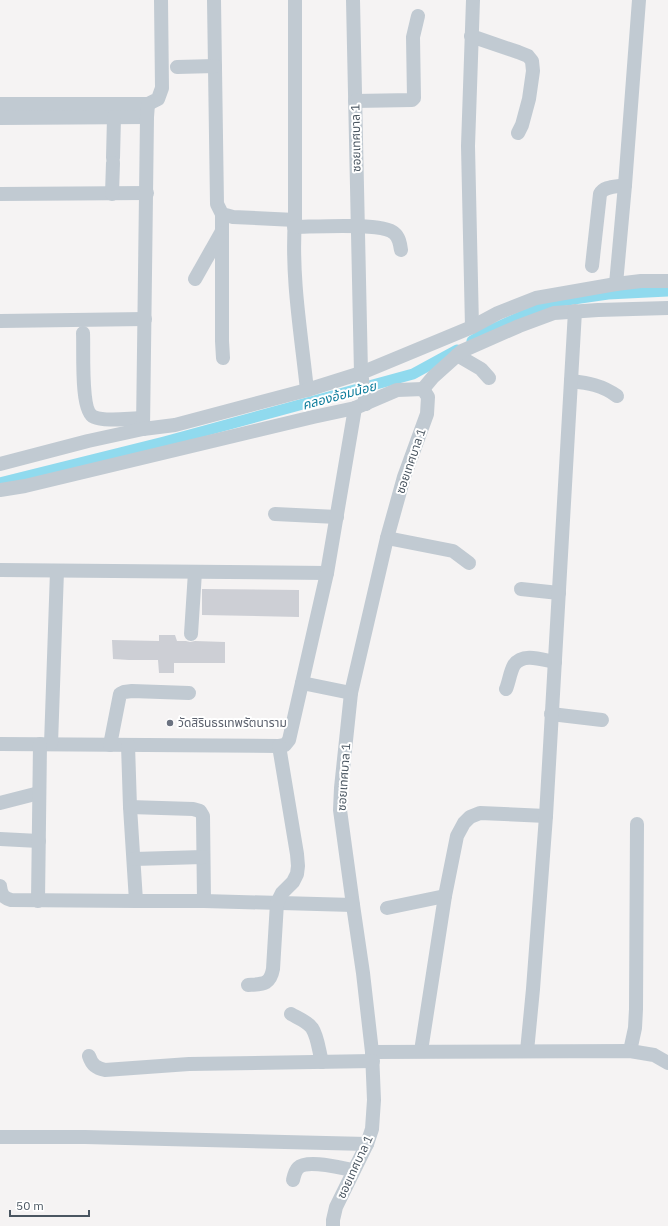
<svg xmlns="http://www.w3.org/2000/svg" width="668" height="1226" font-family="'IBM Plex Sans','Noto Sans Thai',sans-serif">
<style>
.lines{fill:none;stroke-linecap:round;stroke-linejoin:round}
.canal{stroke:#90daee;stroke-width:11}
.building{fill:#cdcfd5}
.minor{stroke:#c1cad2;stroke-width:14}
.worship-dot{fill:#6b7280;stroke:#fff;stroke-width:1.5}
.labels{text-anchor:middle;stroke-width:4;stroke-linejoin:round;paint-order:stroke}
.street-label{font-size:12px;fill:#4a5661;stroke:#fff}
.worship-label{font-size:12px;fill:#5b616d;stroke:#fff;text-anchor:start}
.water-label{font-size:13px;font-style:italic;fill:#0c7c9b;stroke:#fff}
</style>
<rect width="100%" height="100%" fill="#f5f3f3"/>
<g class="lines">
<g class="canal">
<polyline points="472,341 487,332 553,302 608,294 668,291"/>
<polyline points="0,483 164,442 413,374 457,350"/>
</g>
</g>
<g class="building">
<polygon points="202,589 299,590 299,617 202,615"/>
<polygon points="159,635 175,635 177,641 186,641 190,642 195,641 225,642 225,663 174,663 174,673 159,673 158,660 129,660 113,659 112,640 159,641"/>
</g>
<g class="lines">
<g class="minor">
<polyline points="214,0 217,204 222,214 233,217 295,220"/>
<path d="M295,0V220C291,277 301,333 307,390"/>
<polyline points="353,0 361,373 366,404"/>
<polyline points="471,36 518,52 528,56 532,61 533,71 529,99 522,125 518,133"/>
<polyline points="177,67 215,66"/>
<polyline points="355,101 412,100 414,98 413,37 418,16"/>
<polyline points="0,104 148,104 158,99 162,88 161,0"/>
<polyline points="0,118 147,117"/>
<polyline points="113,158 114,117"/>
<polyline points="0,194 147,193"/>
<polyline points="112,194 113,163"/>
<polyline points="222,214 222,341 223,358"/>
<path d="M294,227C312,227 382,222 394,233C399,237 400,243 401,250"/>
<path d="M592,266L600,194C604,186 616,187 625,185"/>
<polyline points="195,279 221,233"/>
<polyline points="616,284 625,185 639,0"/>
<polyline points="0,321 145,319"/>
<polyline points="472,327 468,146 473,0"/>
<path d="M83,333C84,348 80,412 94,417C105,422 130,418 143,418"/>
<polyline points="457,355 481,369 489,378"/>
<path d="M571,381C588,383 602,385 617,396"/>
<polyline points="423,389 433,377 462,351 519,326 554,313 598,310 668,308"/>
<polyline points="143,429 147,117 148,104"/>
<polyline points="0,464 88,441 143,429 175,425 307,390 361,373 472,327 498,313 536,298 616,284 641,281 668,281"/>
<polyline points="0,490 25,486 313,417 355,408 397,390 423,389 428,397 427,414 404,477 387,538 351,693 341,788 340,810 353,905 363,973 372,1052 374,1100 372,1129 367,1144 336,1207 333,1220 333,1226"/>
<polyline points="275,514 337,517"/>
<polyline points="387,538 453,551 469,563"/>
<polyline points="0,570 327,573"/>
<polyline points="521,589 559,593"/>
<polyline points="191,634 195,572"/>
<polyline points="302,683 351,693"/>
<path d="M506,689C509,682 510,672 514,665C523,652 543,660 555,662"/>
<polyline points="551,714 602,720"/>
<polyline points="0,744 279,746 285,745 289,740 327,573 355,408"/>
<polyline points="51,744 57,571"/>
<polyline points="110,745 120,694 124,692 132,691 189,693"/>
<polyline points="128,745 130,807 136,901"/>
<polyline points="0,803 39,793"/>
<polyline points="130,807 193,809 200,811 203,816 204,901"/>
<polyline points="0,839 39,841"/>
<polyline points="134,859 203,857"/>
<path d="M0,886C1,895 4,898 11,900L136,901H204L353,905"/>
<polyline points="38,901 40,744"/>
<polyline points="387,908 445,896"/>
<path d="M248,985C263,984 270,985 273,969L277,903L282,893L293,882L297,874L298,866L297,854L279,746"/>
<path d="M291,1014C298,1018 307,1021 312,1028C318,1037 319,1052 322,1062"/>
<polyline points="421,1051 445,896 457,836 464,823 470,817 480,813 546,816"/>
<polyline points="527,1051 533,989 546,816 575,311"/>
<polyline points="630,1051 635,1028 636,1009 637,824"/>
<polyline points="372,1052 630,1051 654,1055 668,1063"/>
<path d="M89,1056C92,1065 96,1068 105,1070L189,1064L373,1061"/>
<polyline points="0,1137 85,1137 367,1144"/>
<path d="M293,1180C294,1176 295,1171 298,1168C307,1159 341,1168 353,1170"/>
</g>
</g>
<circle class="worship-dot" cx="170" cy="723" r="4"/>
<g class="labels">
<g class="street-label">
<text transform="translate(356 138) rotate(-91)" y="4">ซอยเทศบาล 1</text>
<text transform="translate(411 461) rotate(-71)" y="4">ซอยเทศบาล 1</text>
<text transform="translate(344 777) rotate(-86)" y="4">ซอยเทศบาล 1</text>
<text transform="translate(355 1167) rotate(-65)" y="4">ซอยเทศบาล 1</text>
</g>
<g class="worship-label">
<text x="178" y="727">วัดสิรินธรเทพรัตนาราม</text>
</g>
<g class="water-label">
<text transform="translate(339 395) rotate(-15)" y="5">คลองอ้อมน้อย</text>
</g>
</g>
<path d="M10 1210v6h79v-6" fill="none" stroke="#4a5661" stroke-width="2"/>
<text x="16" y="1210" font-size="12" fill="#4a5661" stroke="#ffffff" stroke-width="3" paint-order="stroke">50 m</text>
</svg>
